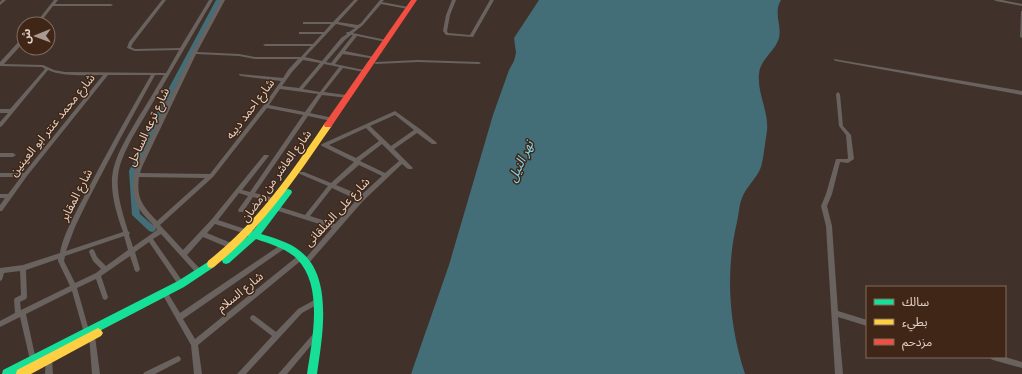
<svg xmlns="http://www.w3.org/2000/svg" width="1022" height="374" font-family="Roboto,'Noto Sans Arabic',sans-serif">
<style>
.water{fill:#436d77}
.lines{fill:none;stroke-linecap:round;stroke-linejoin:round}
.canal{fill:#436d77;fill-rule:evenodd}
.street{fill:#69625e;fill-rule:evenodd}
.fast{fill:#16e098;fill-rule:evenodd}
.slow{fill:#ffcf43;fill-rule:evenodd}
.jam{fill:#f24e42;fill-rule:evenodd}
.labels{text-anchor:middle;stroke-width:3;stroke-linejoin:round;paint-order:stroke}
.street-label{font-size:12px;fill:#e3d2c8;stroke:#3f2616}
.water-label{font-size:13px;font-style:italic;fill:#84d6eb;stroke:#3f2616}
</style>
<rect width="100%" height="100%" fill="#40322a"/>
<path class="water" d="M539,0H781C773,13 782,25 779,38C775,52 760,59 759,74C757,94 769,111 767,131C765,142 764,156 761,167C757,178 746,187 742,198C739,205 739,214 737,222C725,272 729,325 745,374H411L449,265L493,115L509,70L514,61L516,53L514,38Z"/>
<g class="lines">
<polygon class="canal" points="216,0 222,0 176,86 135,171 140,214 155,227 156,229 155,231 152,232 149,231 132,215 129,171 170,86"/>
<g class="street">
<polygon points="2,0 6,0 0,5 0,2"/>
<polygon points="54,0 58,0 55,4 111,4 113,5 111,6 53,6 39,24 35,24"/>
<path d="M162,0H166L133,43L131,47L135,49L180,48L209,0H213L132,138C126,150 119,163 118,176C116,194 123,214 128,231L130,233L129,235L133,247L157,230L156,228H153L152,226L153,225C149,220 143,215 140,210C131,197 132,181 136,167L192,53L221,0H225L197,52L239,54L255,57H301L311,46H265L263,45L265,44H313L322,34H299V32H324L331,24H303V22H333L354,0H358L338,22L358,25L361,23L380,0H384L382,2L408,7L410,8L408,9L381,4L363,25L353,33L386,40L388,41L386,42L357,36L345,51L374,57L376,58V59L343,54L335,64L364,70L366,71L364,72L343,68L324,92L346,95L348,97V98L322,95L310,113L333,118V120L331,121L308,116L255,193L277,199L278,201L277,203H275L253,197L243,212H239L238,210L248,196L239,193L218,220L251,231L252,233L251,235H249L215,224L207,233L236,245L237,247L236,249L234,250L203,237L187,255L202,271L203,273L202,275L200,276L198,275L161,234L153,239L183,282L184,284L183,286L181,287L179,286L149,242L135,252L140,269L139,271L137,272L135,271L130,256L101,276L108,297L107,299L105,300L103,299L96,279L77,288L90,334L92,333L94,334L95,336L100,374H92L89,335L87,336L85,335L84,333L72,291L26,314L36,360L35,362L33,363L31,362L30,360L20,317L0,327V321L15,313L14,300L15,298L21,295L20,271L4,273L2,280L0,281V268L23,265L60,253C63,234 78,209 87,191C107,152 129,113 151,75H108L27,176L2,211H0V205L5,198H0V194H8L21,177H0V173H24L103,75C88,75 62,77 48,70L2,126L0,127V122L8,113H0V109H10L45,69L42,67L0,66V62L22,38H24V42L4,64L43,65L54,70L65,72L166,73L179,50L135,51L127,48L129,42ZM336,24L355,28L349,32H347L346,33L347,34L341,38L322,61L305,57ZM351,35H353L331,63L326,62L345,40ZM196,54L239,56L255,59H298L288,70L283,78L239,74V75L241,76L281,81L264,105L210,174L140,173L142,167ZM303,60L320,63L299,88L282,86L292,72ZM324,64L339,67L320,92L303,89ZM155,75H164C155,90 147,104 138,118C128,136 114,156 112,177C111,196 117,215 123,232L66,251L75,227L88,200L120,139ZM280,89L318,94L305,112L269,105ZM267,108L303,115L250,192L242,190L268,157L269,156L268,155H264L212,219L183,250L160,225L213,177ZM139,177L205,178L157,221C143,206 136,199 139,177ZM124,236L128,250L106,266L97,257L94,250L92,249L90,250L89,252L93,261L101,269L96,273L75,283L64,261L65,256ZM58,259V261L70,286L21,310L20,302L26,299L27,297L26,270Z"/>
<polygon points="452,0 456,0 450,15 447,31 448,33 470,35 490,0 494,0 473,37 447,35 446,35 443,31 446,15"/>
<polygon points="994,0 1002,0 1022,4 1022,6 996,1"/>
<polygon points="1021,11 1022,11 1022,38 1020,37"/>
<polygon points="834,59 1022,91 1022,95 836,61 834,60"/>
<polygon points="418,60 479,62 481,63 479,64 418,62 376,64 374,63 376,62"/>
<polygon points="838,92 840,94 843,126 851,135 854,159 848,163 840,162 832,194 827,206 832,226 838,311 867,320 867,326 838,317 843,374 835,374 826,226 821,206 826,194 836,159 847,159 848,158 846,135 839,126 836,94"/>
<path d="M395,111L420,129L436,142L437,143L436,144H432L417,133L394,149L413,168L412,169H408L402,164L363,201L308,264L306,265L304,264L303,262L304,260L332,228L275,210L274,208L275,206H277L305,215L328,186L300,174L299,173L300,172H304L331,183L354,162L322,146L321,145L322,144ZM395,115L414,130L391,146L370,126ZM366,128L379,141L356,158L329,145ZM382,144L399,161L385,173L360,161ZM359,165L382,176L359,197L335,224L310,216L332,188L349,196H353L354,194L353,192L336,185Z"/>
<polygon points="0,153 13,153 16,155 13,157 0,157"/>
<polygon points="282,244 284,245 285,247 284,249 183,319 195,339 299,255 301,254 303,255 304,257 303,259 198,345 202,374 194,374 191,345 165,299 164,297 165,295 167,294 169,295 180,313"/>
<polygon points="318,298 320,299 321,301 320,303 302,313 246,374 237,374 239,372 272,336 251,320 250,318 251,316 253,315 255,316 276,332 298,309"/>
<polygon points="316,332 318,333 319,335 318,337 287,374 278,374 280,372 314,333"/>
<polygon points="178,356 180,357 181,359 180,361 155,374 143,374 145,372"/>
<polygon points="49,357 51,358 52,360 53,374 45,374 46,360 47,358"/>
<polygon points="990,357 1005,357 1022,362 1022,368 993,360 991,359"/>
</g>
<g class="fast">
<path d="M288,189L291,190L292,192L291,194L261,234C274,238 289,242 300,251C334,277 322,338 317,374H307C312,341 324,286 297,259C286,248 270,244 256,239L229,263L226,264L223,263L222,260L223,257L248,236L247,234L248,232L253,231L285,190Z"/>
<polygon points="211,260 214,261 215,264 214,267 184,287 17,374 2,374 3,370 178,281"/>
</g>
<g class="slow">
<path d="M328,122L331,123L332,125L331,127C295,179 264,226 214,267L211,268L208,267L207,264L208,261C258,221 290,175 325,123Z"/>
<polygon points="98,328 101,330 103,333 101,336 31,374 16,374 17,370"/>
</g>
<polygon class="jam" points="411,0 417,0 331,127 325,127 324,125 325,123"/>
</g>
<g class="labels">
<g class="street-label">
<text transform="translate(250 109) rotate(-53)" y="4">شارع احمد ديبه</text>
<text transform="translate(52 125) rotate(-51)" y="4">شارع محمد عنتر ابو العينين</text>
<text transform="translate(148 127) rotate(-65)" y="4">شارع ترعه الساحل</text>
<text transform="translate(276 176) rotate(-54)" y="4">شارع العاشر من رمضان</text>
<text transform="translate(76 195) rotate(-63)" y="4">شارع المقابر</text>
<text transform="translate(337 212) rotate(-47)" y="4">شارع على الشلقانى</text>
<text transform="translate(240 292) rotate(-39)" y="4">شارع السلام</text>
</g>
<g class="water-label">
<text transform="translate(520 161) rotate(-65)" y="5">نهر النيل</text>
</g>
</g>
<rect x="866" y="286" width="140" height="72" fill="#3f2616" stroke="#816b5d"/>
<rect x="874" y="299" width="20" height="6" fill="#16e098" stroke="#816b5d"/>
<text x="902" y="306" font-size="12" fill="#e3d2c8">سالك</text>
<rect x="874" y="319" width="20" height="6" fill="#ffcf43" stroke="#816b5d"/>
<text x="902" y="326" font-size="12" fill="#e3d2c8">بطيء</text>
<rect x="874" y="339" width="20" height="6" fill="#f24e42" stroke="#816b5d"/>
<text x="902" y="346" font-size="12" fill="#e3d2c8">مزدحم</text>
<g transform="translate(36 36) rotate(269)"><circle r="19" fill="#3f2616" stroke="#816b5d"/>
<path d="M0-3L7 15L0 10L-7 15Z" fill="#aa9a91"/>
<text y="-6" font-size="11" font-weight="bold" text-anchor="middle" fill="#e3d2c8">ش</text>
</g>
</svg>
